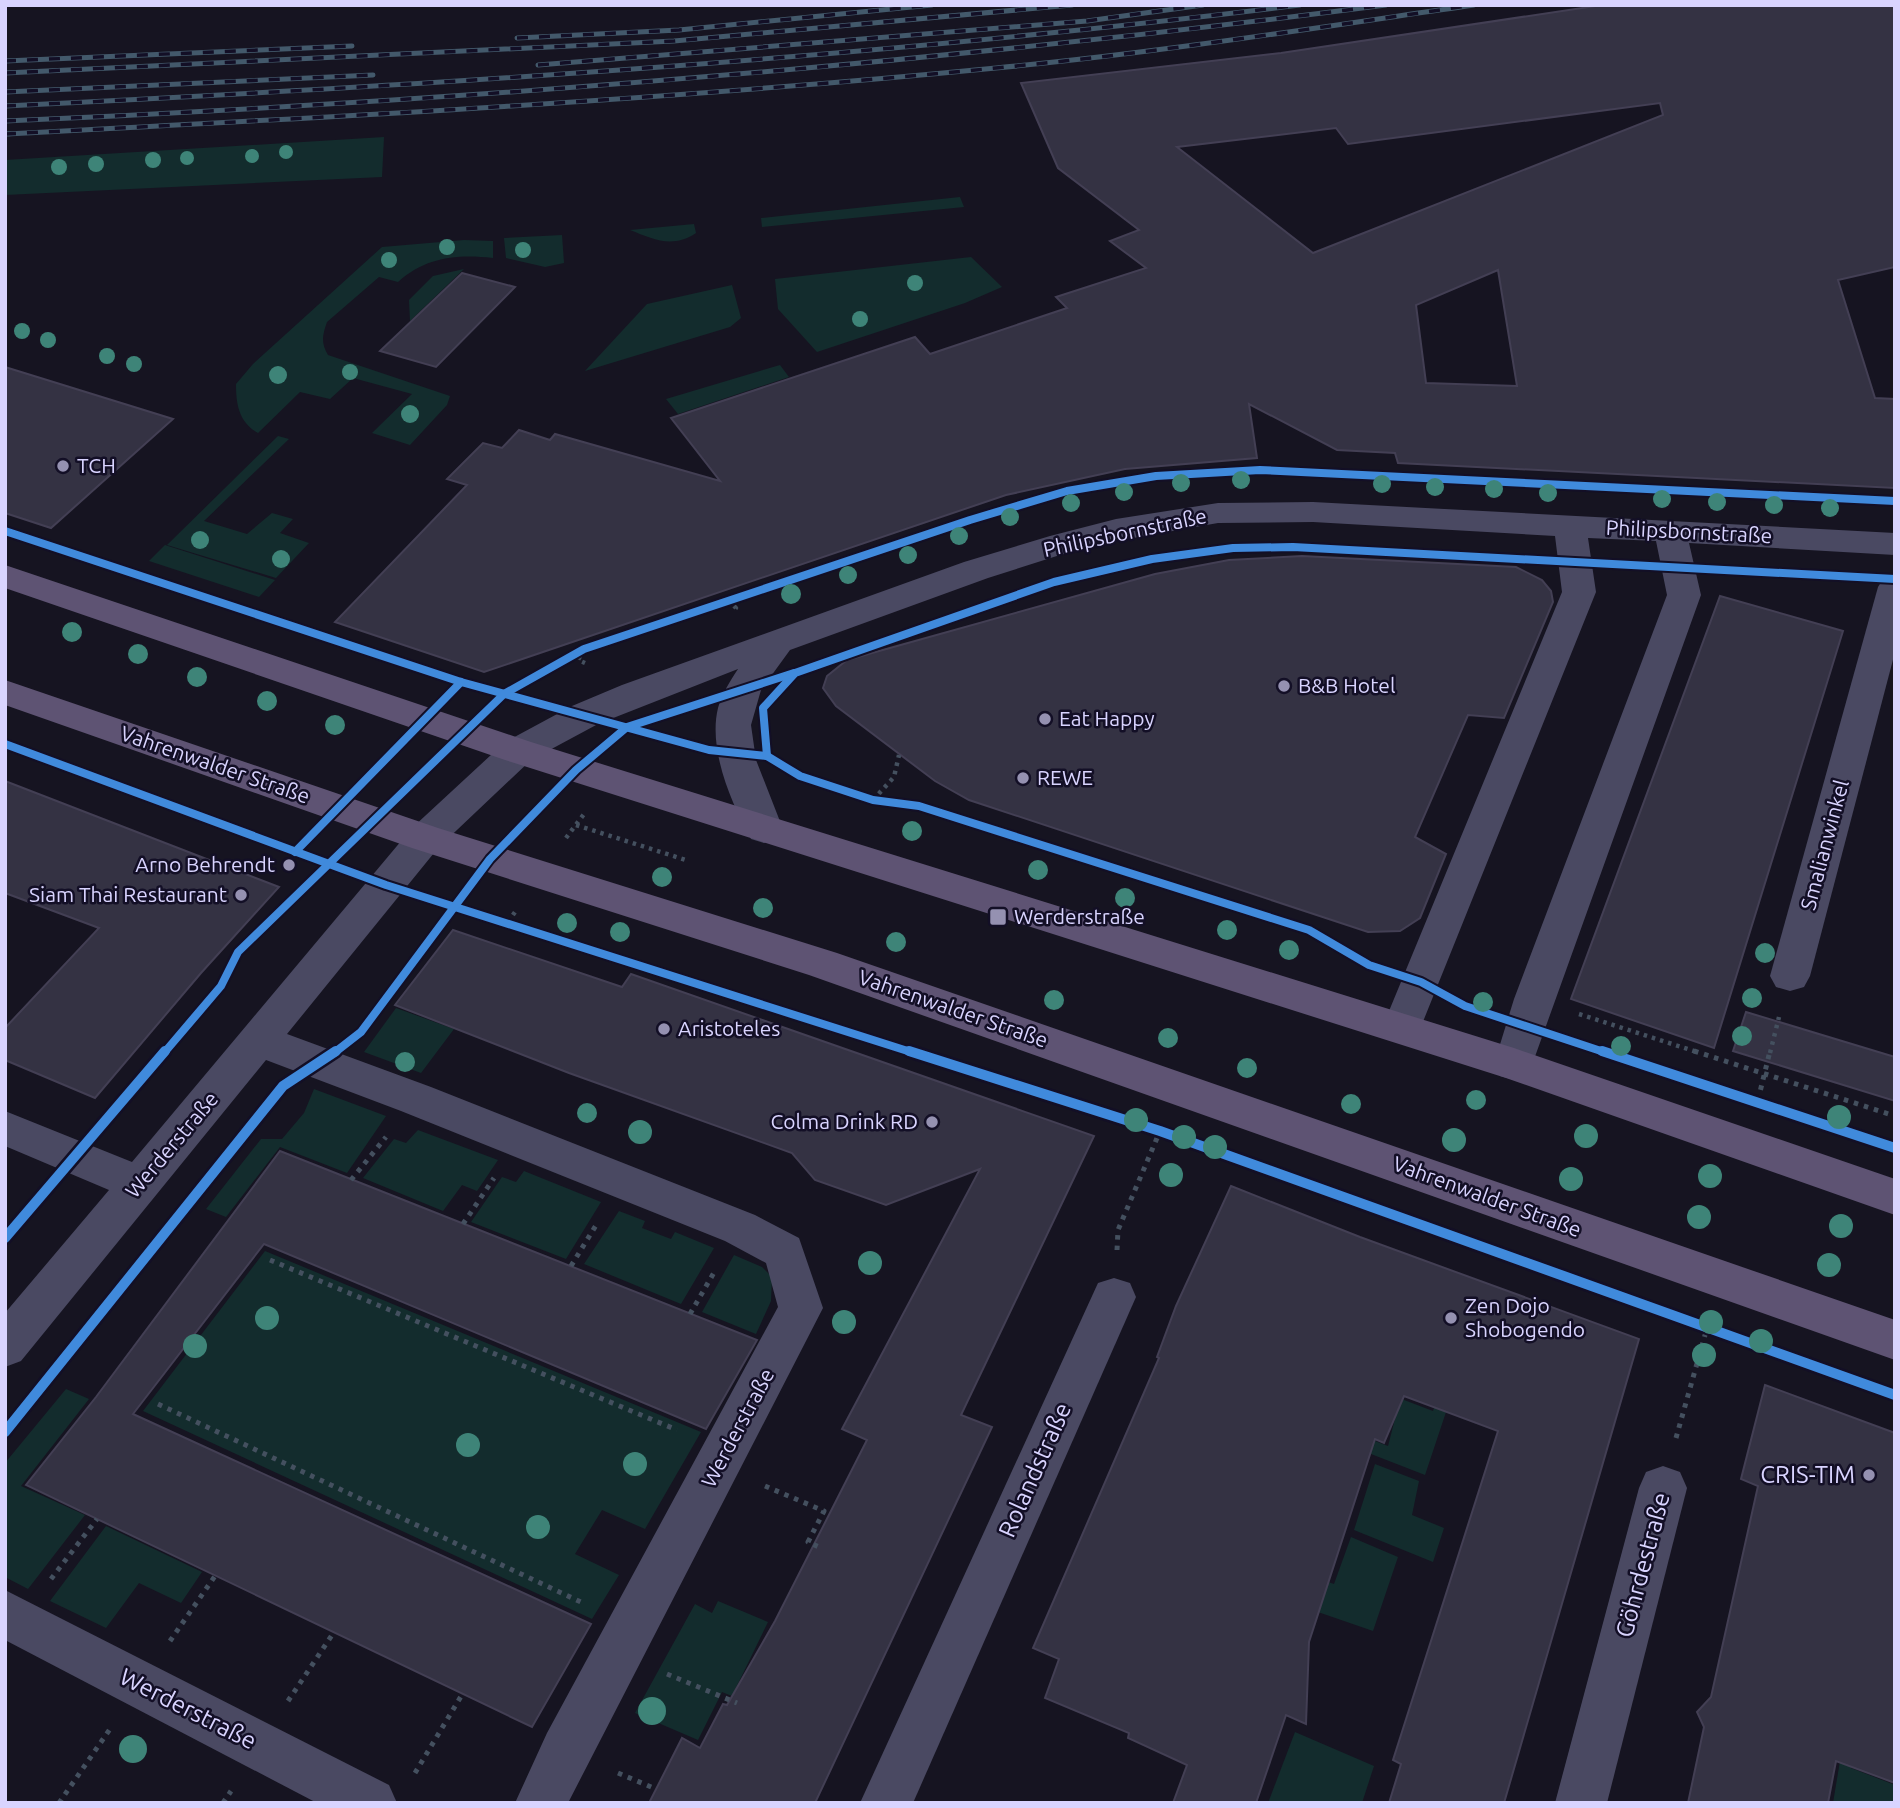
<svg xmlns="http://www.w3.org/2000/svg" width="1900" height="1808" font-family="Ubuntu,sans-serif">
<style>
.green{fill:#132c2d}
.building{fill:#343243;stroke:#433f54;stroke-width:2;fill-rule:evenodd}
.lines{fill:none;stroke-linecap:round;stroke-linejoin:round}
.path-far1{stroke:#44505f;stroke-width:4.5;stroke-dasharray:3.5 5;stroke-linecap:butt}
.path{stroke:#44505f;stroke-width:5;stroke-dasharray:4.5 6;stroke-linecap:butt}
.minor{fill:#4a4962;fill-rule:evenodd}
.major{fill:#5e5373;fill-rule:evenodd}
.rail-casing{stroke:#43596b;stroke-width:5}
.rail{stroke:#130f26;stroke-width:3.5;stroke-dasharray:11;stroke-linecap:butt}
.cycleway-far1-casing{stroke:#130f26;stroke-width:12}
.cycleway-casing{stroke:#130f26;stroke-width:15}
.cycleway-far1{stroke:#408adc;stroke-width:8}
.cycleway{stroke:#408adc;stroke-width:10}
.tree{fill:#3e8478}
.poi-dot{fill:#9591b1;stroke:#130f26;stroke-width:2.5}
.labels{text-anchor:middle;stroke-width:5;stroke-linejoin:round;paint-order:stroke}
.poi-label{font-size:21px;fill:#d9d4ff;stroke:#130f26;text-anchor:start}
.street-label{font-size:21px;fill:#d9d4ff;stroke:#130f26}
.near-street-label{font-size:24px;fill:#d9d4ff;stroke:#130f26}
.near-poi-label{font-size:24px;fill:#d9d4ff;stroke:#130f26;text-anchor:end}
</style>
<rect width="100%" height="100%" fill="#161421"/>
<g class="green">
<polygon points="384,137 382,177 5,195 5,160"/>
<polygon points="960,197 964,207 762,227 761,218"/>
<path d="M694,224L696,233C672,249 653,239 630,230Z"/>
<polygon points="562,235 564,263 545,267 506,258 504,238"/>
<path d="M464,240L493,241V258C457,254 426,257 398,282L379,277L327,322C322,336 321,343 328,355L450,396L447,405L410,445L372,433L412,394L353,378L330,399L300,392L258,433C239,422 236,405 236,384L253,364L382,247Z"/>
<polygon points="971,257 1002,287 965,303 817,352 778,309 775,279"/>
<polygon points="464,269 410,321 409,300 433,276"/>
<polygon points="732,285 741,318 730,327 585,371 647,304"/>
<polygon points="780,365 789,377 678,414 666,399"/>
<polygon points="278,436 289,439 204,521 247,534 272,513 293,519 280,533 309,543 276,578 167,545"/>
<polygon points="165,545 275,580 259,597 149,561"/>
<polygon points="396,1008 454,1029 421,1073 364,1052"/>
<polygon points="314,1089 386,1116 347,1173 280,1147 226,1217 206,1209 261,1139 282,1139 304,1113"/>
<polygon points="418,1130 498,1160 477,1191 462,1185 443,1211 363,1178 394,1139 406,1143"/>
<polygon points="524,1171 601,1202 566,1259 471,1222 502,1177 516,1182"/>
<polygon points="619,1211 645,1221 642,1228 671,1239 675,1232 714,1248 681,1304 584,1264"/>
<polygon points="265,1251 701,1432 645,1529 602,1510 575,1554 619,1575 592,1619 143,1411"/>
<polygon points="734,1255 762,1267 772,1277 771,1301 756,1334 702,1312"/>
<polygon points="1446,1372 1458,1376 1425,1475 1371,1454 1331,1428 1333,1425 1388,1446 1396,1415 1345,1394 1349,1379 1433,1411"/>
<polygon points="66,1389 89,1399 21,1486 85,1515 28,1589 5,1577 5,1463"/>
<polygon points="1375,1464 1419,1481 1412,1515 1444,1528 1433,1562 1354,1530"/>
<polygon points="106,1526 202,1572 181,1603 139,1583 106,1628 50,1601"/>
<polygon points="1351,1537 1398,1557 1373,1631 1315,1611 1322,1580 1334,1584"/>
<polygon points="718,1601 768,1622 732,1696 722,1692 698,1740 635,1713 695,1604 712,1613"/>
<polygon points="1849,1707 1858,1710 1851,1768 1895,1785 1895,1803 1833,1803"/>
<polygon points="1295,1732 1374,1766 1362,1803 1268,1803"/>
</g>
<g class="building">
<path d="M1602,5H1895V267L1838,280L1875,398L1895,399V488L1398,463L1395,453L1337,450L1249,404L1257,458L1125,469L1006,495L484,672L335,622L467,485L447,479L483,443L502,448L519,430L550,440L555,434L720,481L671,418L915,337L930,354L1067,308L1056,297L1146,268L1110,241L1139,230L1058,168L1021,83L1281,53ZM1660,103L1663,115L1313,253L1177,147L1336,128L1348,144ZM1498,270L1517,386L1426,383L1416,305Z"/>
<polygon points="462,273 515,287 436,367 380,351"/>
<polygon points="5,367 173,419 51,528 5,513"/>
<polygon points="1302,556 1516,567 1542,580 1551,591 1553,602 1504,718 1468,715 1415,837 1446,854 1420,918 1400,931 1368,932 969,800 935,781 836,706 823,688 827,676 847,660 1155,574 1229,560"/>
<polygon points="1720,596 1843,631 1714,1048 1571,999"/>
<polygon points="5,781 279,887 201,973 95,1098 5,1060 5,1028 99,928 5,893"/>
<polygon points="453,930 622,987 631,974 1094,1136 961,1415 992,1427 815,1803 649,1803 682,1738 700,1748 723,1704 727,1705 775,1621 867,1440 842,1429 980,1169 886,1205 815,1180 792,1153 569,1073 395,1005"/>
<polygon points="1746,1012 1895,1057 1895,1101 1733,1051"/>
<polygon points="280,1151 757,1340 706,1429 264,1244 133,1414 591,1624 532,1727 26,1485 96,1397"/>
<polygon points="1231,1186 1360,1237 1639,1339 1504,1803 1389,1803 1401,1764 1393,1760 1498,1431 1404,1396 1384,1443 1375,1439 1309,1642 1306,1724 1286,1715 1256,1803 1173,1803 1187,1765 1128,1738 1129,1733 1045,1698 1059,1659 1033,1648 1159,1358 1157,1357 1176,1306"/>
<polygon points="1765,1385 1895,1433 1895,1783 1836,1761 1828,1803 1688,1803 1704,1727 1697,1712 1711,1697 1758,1486 1741,1479"/>
</g>
<g class="lines">
<g class="path-far1">
<polyline points="728,600 736,608 732,612"/>
<polyline points="584,649 578,660 585,663"/>
<polyline points="873,800 894,777 899,755"/>
<polyline points="576,825 689,861"/>
<polyline points="566,838 584,814"/>
<polyline points="508,922 515,912"/>
<polyline points="1579,1014 1700,1053"/>
<polyline points="1770,1053 1779,1017"/>
</g>
<g class="path">
<polyline points="1694,1051 1895,1116"/>
<polyline points="1758,1100 1770,1051"/>
<polyline points="351,1180 386,1137"/>
<polyline points="463,1224 494,1178"/>
<polyline points="1117,1250 1118,1230 1160,1131"/>
<polyline points="270,1260 677,1430"/>
<polyline points="571,1266 598,1222"/>
<polyline points="690,1314 716,1269"/>
<polyline points="158,1404 583,1603"/>
<polyline points="1676,1438 1707,1328"/>
<polyline points="765,1486 824,1511 808,1542 819,1547"/>
<polyline points="51,1579 97,1519"/>
<polyline points="170,1641 215,1576"/>
<polyline points="667,1674 737,1703"/>
<polyline points="288,1701 334,1632"/>
<polyline points="415,1773 463,1693"/>
<polyline points="618,1773 656,1789"/>
<polyline points="59,1803 110,1729"/>
<polyline points="223,1803 231,1791"/>
</g>
<g class="minor">
<path d="M1313,502L1895,533V555L1689,543L1701,595L1528,1076L1514,1080L1500,1076L1494,1064L1514,999L1667,595L1656,541L1588,538L1596,592L1416,1039L1402,1044L1388,1039L1382,1028L1562,592L1555,536L1313,522L1218,523L1116,541L1060,555L988,578L790,650L761,690L751,725L756,760L783,829L777,839L764,843L751,839C731,803 708,749 718,708C722,694 730,681 738,669L598,724L531,760L438,848L287,1034L431,1087L755,1215L799,1238L823,1308L568,1803H515L547,1733L778,1307L766,1263L725,1241L401,1111L266,1060L21,1361L5,1367V1313L109,1190L5,1146V1111L132,1162L412,828L505,742L572,706L622,685L964,562L1050,536L1116,519L1218,503Z"/>
<polygon points="1895,576 1895,652 1810,976 1804,987 1790,991 1776,987 1770,976 1878,587 1883,579"/>
<polygon points="1114,1278 1130,1283 1136,1297 913,1803 860,1803 1098,1283"/>
<polygon points="1663,1466 1680,1472 1687,1488 1607,1803 1555,1803 1639,1488 1646,1472"/>
<polygon points="5,1590 389,1785 397,1803 317,1803 5,1640"/>
</g>
<g class="major">
<polygon points="5,565 531,742 1514,1048 1895,1179 1895,1215 1506,1078 505,760 5,588"/>
<polygon points="5,680 438,828 837,953 1895,1320 1895,1360 809,975 412,848 5,705"/>
</g>
<defs>
<g id="rail">
<polyline points="517,38 679,30 932,5"/>
<polyline points="5,61 352,46"/>
<polyline points="538,65 1087,21 1203,5"/>
<polyline points="5,73 674,41 1072,5"/>
<polyline points="5,92 373,75"/>
<path d="M5,106C438,85 870,58 1300,5"/>
<path d="M5,121C467,101 927,64 1386,5"/>
<path d="M5,134C335,117 667,100 996,68C1156,53 1315,28 1474,5"/>
</g>
</defs>
<use href="#rail" class="rail-casing"/>
<use href="#rail" class="rail"/>
<defs>
<g id="cycleway-far1">
<polyline points="5,531 461,682 709,750 767,756 800,776 873,800 919,806 1309,930 1369,965 1421,982 1465,1006 1607,1053"/>
<polyline points="5,744 386,885 914,1053"/>
<polyline points="767,756 763,708 795,673 1054,582 1152,559 1233,548 1293,547 1895,579"/>
<polyline points="295,852 461,682"/>
<polyline points="164,1053 221,986 238,952 504,694 584,649 970,520 1067,491 1156,476 1260,470 1895,501"/>
<polyline points="334,1053 361,1032 490,859 576,770 627,727 794,673"/>
</g>
<g id="cycleway">
<polyline points="909,1051 1160,1131 1895,1395"/>
<polyline points="1602,1051 1895,1148"/>
<polyline points="5,1238 165,1051"/>
<polyline points="5,1432 283,1086 336,1051"/>
</g>
</defs>
<use href="#cycleway-far1" class="cycleway-far1-casing"/>
<use href="#cycleway" class="cycleway-casing"/>
<use href="#cycleway-far1" class="cycleway-far1"/>
<use href="#cycleway" class="cycleway"/>
</g>
<g class="tree">
<circle cx="286" cy="152" r="7"/>
<circle cx="252" cy="156" r="7"/>
<circle cx="187" cy="158" r="7"/>
<circle cx="153" cy="160" r="8"/>
<circle cx="96" cy="164" r="8"/>
<circle cx="59" cy="167" r="8"/>
<circle cx="447" cy="247" r="8"/>
<circle cx="523" cy="250" r="8"/>
<circle cx="389" cy="260" r="8"/>
<circle cx="915" cy="283" r="8"/>
<circle cx="860" cy="319" r="8"/>
<circle cx="22" cy="331" r="8"/>
<circle cx="48" cy="340" r="8"/>
<circle cx="107" cy="356" r="8"/>
<circle cx="134" cy="364" r="8"/>
<circle cx="350" cy="372" r="8"/>
<circle cx="278" cy="375" r="9"/>
<circle cx="410" cy="414" r="9"/>
<circle cx="1241" cy="480" r="9"/>
<circle cx="1181" cy="483" r="9"/>
<circle cx="1382" cy="484" r="9"/>
<circle cx="1435" cy="487" r="9"/>
<circle cx="1494" cy="489" r="9"/>
<circle cx="1124" cy="492" r="9"/>
<circle cx="1548" cy="493" r="9"/>
<circle cx="1662" cy="499" r="9"/>
<circle cx="1717" cy="502" r="9"/>
<circle cx="1071" cy="503" r="9"/>
<circle cx="1774" cy="505" r="9"/>
<circle cx="1830" cy="508" r="9"/>
<circle cx="1010" cy="517" r="9"/>
<circle cx="959" cy="536" r="9"/>
<circle cx="200" cy="540" r="9"/>
<circle cx="908" cy="555" r="9"/>
<circle cx="281" cy="559" r="9"/>
<circle cx="848" cy="575" r="9"/>
<circle cx="791" cy="594" r="10"/>
<circle cx="72" cy="632" r="10"/>
<circle cx="138" cy="654" r="10"/>
<circle cx="197" cy="677" r="10"/>
<circle cx="267" cy="701" r="10"/>
<circle cx="335" cy="725" r="10"/>
<circle cx="912" cy="831" r="10"/>
<circle cx="1038" cy="870" r="10"/>
<circle cx="662" cy="877" r="10"/>
<circle cx="1125" cy="898" r="10"/>
<circle cx="763" cy="908" r="10"/>
<circle cx="567" cy="923" r="10"/>
<circle cx="1227" cy="930" r="10"/>
<circle cx="620" cy="932" r="10"/>
<circle cx="896" cy="942" r="10"/>
<circle cx="1289" cy="950" r="10"/>
<circle cx="1765" cy="953" r="10"/>
<circle cx="1752" cy="998" r="10"/>
<circle cx="1054" cy="1000" r="10"/>
<circle cx="1483" cy="1002" r="10"/>
<circle cx="1742" cy="1036" r="10"/>
<circle cx="1168" cy="1038" r="10"/>
<circle cx="1621" cy="1046" r="10"/>
<circle cx="405" cy="1062" r="10"/>
<circle cx="1247" cy="1068" r="10"/>
<circle cx="1476" cy="1100" r="10"/>
<circle cx="1351" cy="1104" r="10"/>
<circle cx="587" cy="1113" r="10"/>
<circle cx="1839" cy="1117" r="12"/>
<circle cx="1136" cy="1120" r="12"/>
<circle cx="640" cy="1132" r="12"/>
<circle cx="1586" cy="1136" r="12"/>
<circle cx="1184" cy="1137" r="12"/>
<circle cx="1454" cy="1140" r="12"/>
<circle cx="1215" cy="1147" r="12"/>
<circle cx="1171" cy="1175" r="12"/>
<circle cx="1710" cy="1176" r="12"/>
<circle cx="1571" cy="1179" r="12"/>
<circle cx="1699" cy="1217" r="12"/>
<circle cx="1841" cy="1226" r="12"/>
<circle cx="870" cy="1263" r="12"/>
<circle cx="1829" cy="1265" r="12"/>
<circle cx="267" cy="1318" r="12"/>
<circle cx="844" cy="1322" r="12"/>
<circle cx="1711" cy="1322" r="12"/>
<circle cx="1761" cy="1341" r="12"/>
<circle cx="195" cy="1346" r="12"/>
<circle cx="1704" cy="1355" r="12"/>
<circle cx="468" cy="1445" r="12"/>
<circle cx="635" cy="1464" r="12"/>
<circle cx="538" cy="1527" r="12"/>
<circle cx="652" cy="1711" r="14"/>
<circle cx="133" cy="1749" r="14"/>
</g>
<g class="poi-dot">
<circle cx="63" cy="466" r="7"/>
<circle cx="1284" cy="686" r="7"/>
<circle cx="1045" cy="719" r="7"/>
<circle cx="1023" cy="778" r="7"/>
<circle cx="289" cy="865" r="7"/>
<circle cx="241" cy="895" r="7"/>
<rect x="989" y="908" width="18" height="18" rx="3.5"/>
<circle cx="664" cy="1029" r="7"/>
<circle cx="932" cy="1122" r="7"/>
<circle cx="1451" cy="1318" r="7"/>
<circle cx="1869" cy="1475" r="7"/>
</g>
<g class="labels">
<g class="poi-label">
<text x="77" y="473">TCH</text>
<text x="1298" y="693">B&amp;B Hotel</text>
<text x="1059" y="726">Eat Happy</text>
<text x="1037" y="785">REWE</text>
<text x="275" y="872" text-anchor="end">Arno Behrendt</text>
<text x="227" y="902" text-anchor="end">Siam Thai Restaurant</text>
<text x="1014" y="924">Werderstraße</text>
<text x="678" y="1036">Aristoteles</text>
<text x="918" y="1129" text-anchor="end">Colma Drink RD</text>
<text x="1465" y="1313">Zen Dojo<tspan x="1465" dy="24">Shobogendo</tspan></text>
</g>
<g class="street-label">
<text transform="translate(1689 532) rotate(3)" y="7">Philipsbornstraße</text>
<text transform="translate(1125 533) rotate(-12)" y="7">Philipsbornstraße</text>
<text transform="translate(215 765) rotate(19)" y="7">Vahrenwalder Straße</text>
<text transform="translate(1825 845) rotate(-75)" y="7">Smalianwinkel</text>
<text transform="translate(953 1009) rotate(19)" y="7">Vahrenwalder Straße</text>
<text transform="translate(172 1145) rotate(-50)" y="7">Werderstraße</text>
<text transform="translate(1487 1197) rotate(20)" y="7">Vahrenwalder Straße</text>
<text transform="translate(738 1428) rotate(-62)" y="7">Werderstraße</text>
</g>
<g class="near-street-label">
<text transform="translate(1035 1470) rotate(-66)" y="8">Rolandstraße</text>
<text transform="translate(1643 1565) rotate(-75)" y="8">Göhrdestraße</text>
<text transform="translate(188 1709) rotate(27)" y="8">Werderstraße</text>
</g>
<g class="near-poi-label">
<text x="1855" y="1483">CRIS-TIM</text>
</g>
</g>
<rect width="1900" height="1808" fill="none" stroke="#d9d4ff" stroke-width="14"/>
</svg>
